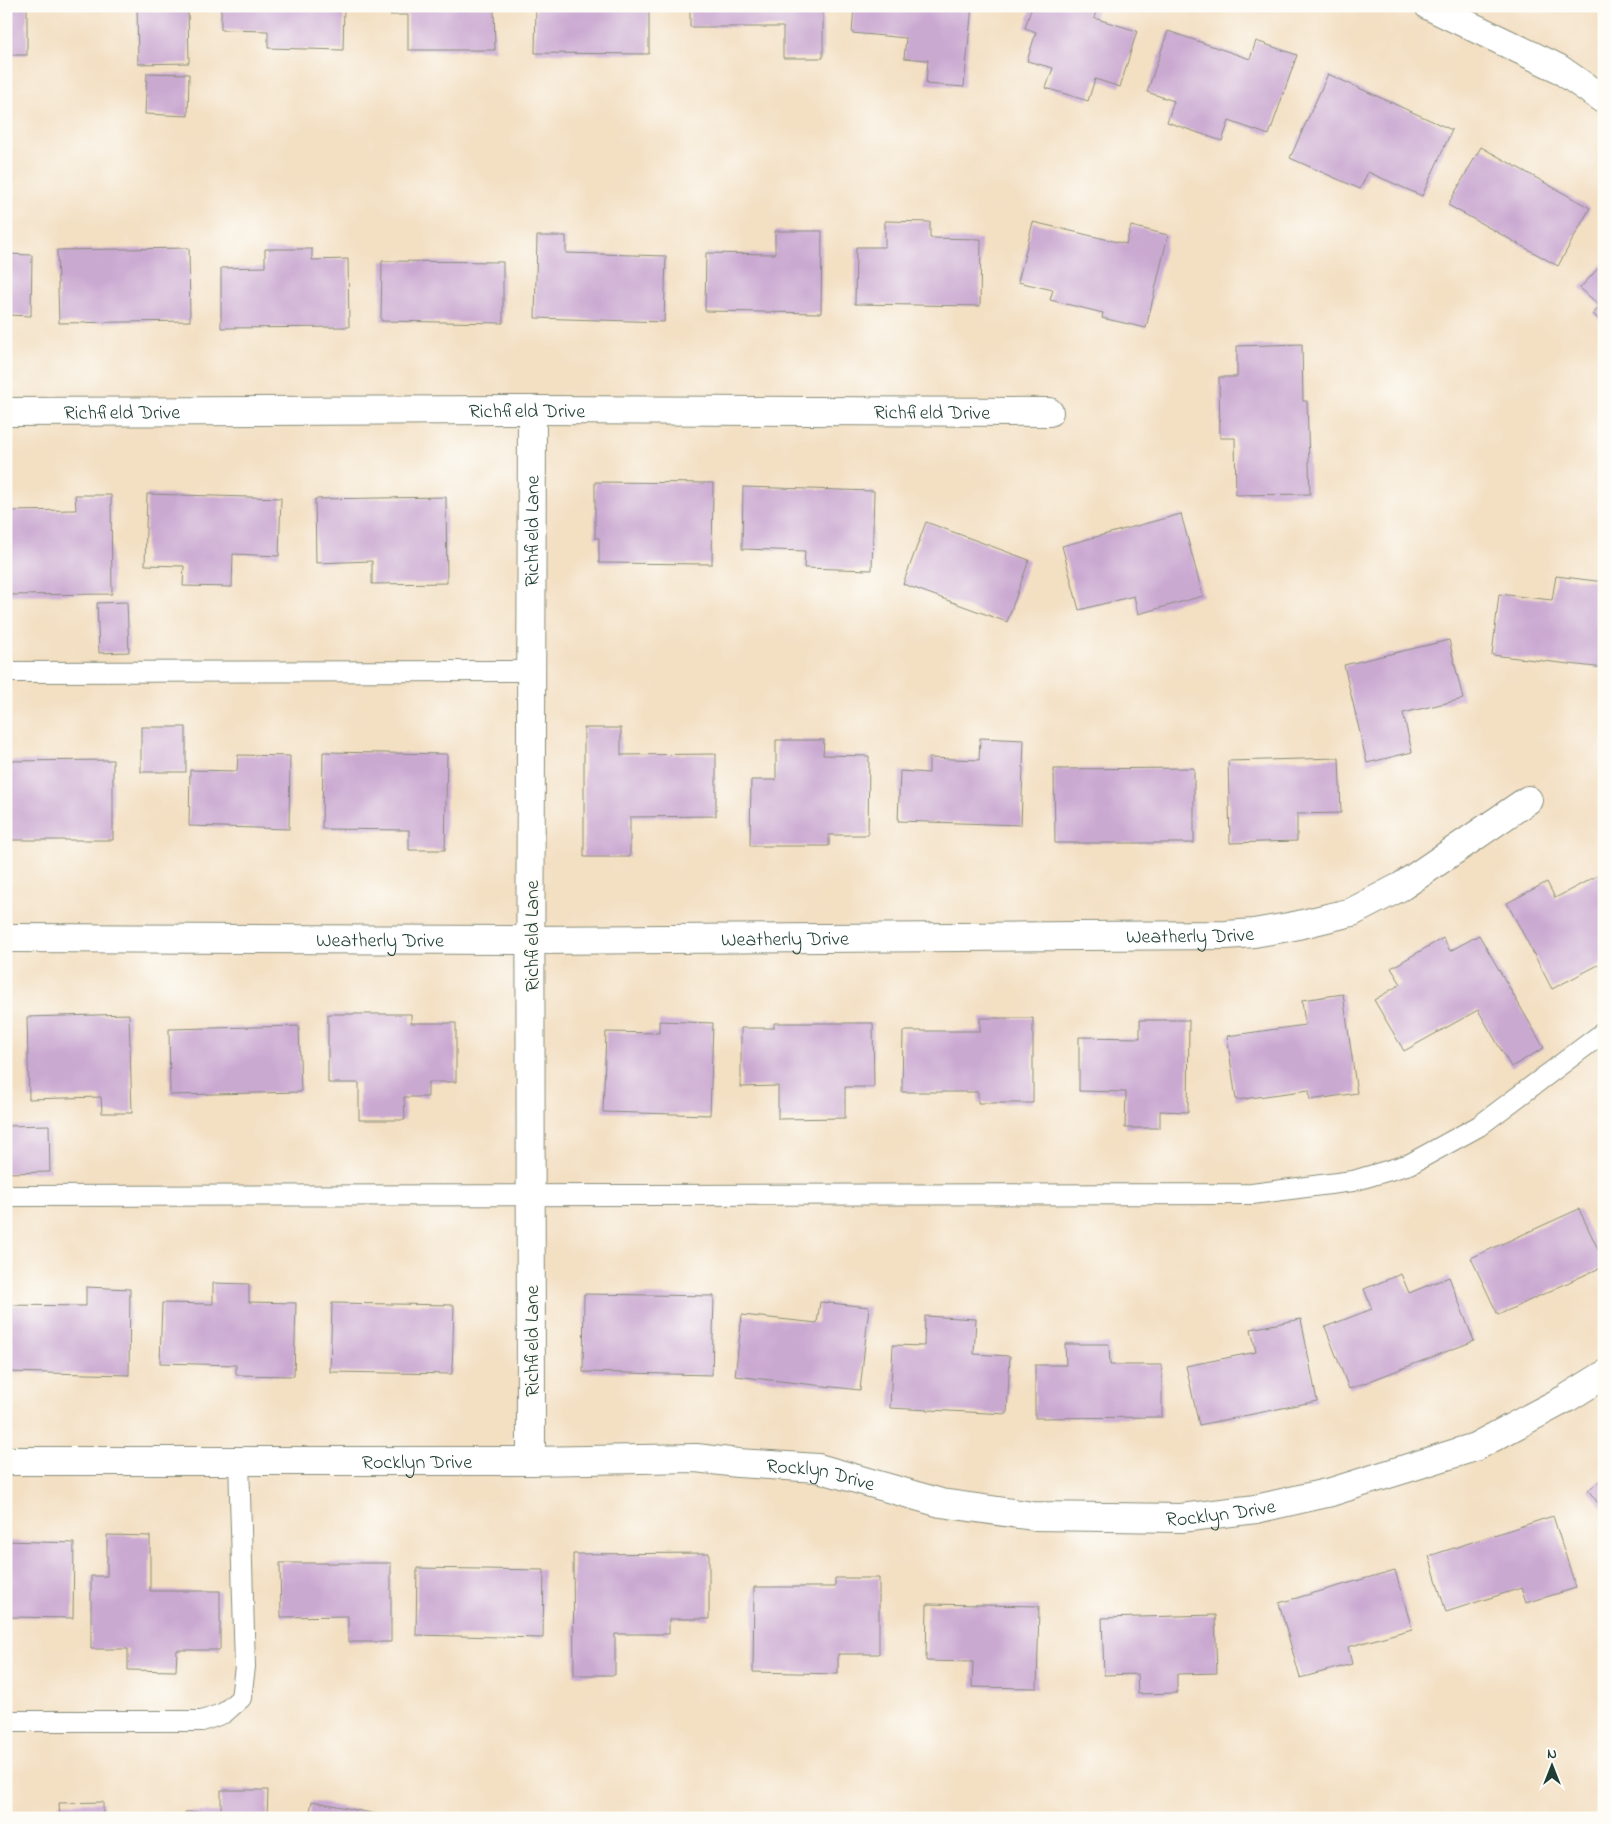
<svg xmlns="http://www.w3.org/2000/svg" width="1610" height="1824" font-family="'Indie Flower',sans-serif">
<style>
.building{fill:#caa9d1}
.lines{fill:none;stroke-linecap:round;stroke-linejoin:round}
.lane-casing{stroke:#898e7b;stroke-width:22}
.street-casing{stroke:#898e7b;stroke-width:30}
.secondary-casing{stroke:#898e7b;stroke-width:30}
.lane{stroke:#fff;stroke-width:20}
.street{stroke:#fff;stroke-width:28}
.secondary{stroke:#fff;stroke-width:28}
.labels{text-anchor:middle;stroke-width:4;stroke-linejoin:round;paint-order:stroke}
.street-label{font-size:20px;fill:#1f3d34;stroke:#fdfcf7}
</style>
<rect width="100%" height="100%" fill="#fdfcf7"/>
<filter id="ink" filterUnits="userSpaceOnUse"><feTurbulence type="fractalNoise" baseFrequency=".02" numOctaves="2"/><feDisplacementMap in="SourceGraphic" scale="10" xChannelSelector="R" yChannelSelector="G"/><feConvolveMatrix kernelMatrix="1 2 1 2 8 2 1 2 1" color-interpolation-filters="sRGB"/></filter>
<filter id="wash" filterUnits="userSpaceOnUse"><feTurbulence type="fractalNoise" baseFrequency=".0096" numOctaves="4" result="noise"/><feDisplacementMap in="SourceGraphic" scale="20" xChannelSelector="R" yChannelSelector="G"/><feGaussianBlur stdDeviation="1.12" result="paint"/><feColorMatrix in="noise" values="0 0 0 0 0 0 0 0 0 0 0 0 0 0 0 0 0 1.4 0 .05"/><feComposite in="paint" operator="in"/></filter>
<g filter="url(#wash)">
<rect width="100%" height="100%" fill="#f3dfc2"/>
<g id="blocks">
<g class="building">
<rect x="6" y="6" width="21" height="49"/>
<polygon points="137,6 188,6 189,63 138,64"/>
<polygon points="221,6 344,6 343,50 268,48 268,31 221,30"/>
<polygon points="390,6 494,6 495,50 408,50 408,15 390,15"/>
<polygon points="536,6 649,6 649,54 535,53"/>
<polygon points="690,6 823,6 823,58 783,58 783,27 690,27"/>
<polygon points="854,6 972,6 964,87 926,84 928,60 904,58 906,38 852,33"/>
<polygon points="1032,6 1098,6 1094,18 1137,31 1120,87 1095,79 1088,101 1046,88 1053,68 1027,61 1036,32 1025,28"/>
<polygon points="1168,31 1250,59 1256,41 1297,55 1269,135 1229,121 1222,141 1167,122 1174,101 1147,92"/>
<polygon points="147,73 189,74 188,116 145,114"/>
<polygon points="1328,74 1452,130 1422,196 1368,172 1360,189 1290,158"/>
<polygon points="1481,147 1590,208 1558,266 1448,205"/>
<polygon points="885,221 930,222 930,238 981,239 980,306 855,304 856,247 885,247"/>
<polygon points="1033,222 1126,244 1131,226 1168,235 1146,328 1102,318 1103,313 1050,300 1053,290 1018,282"/>
<polygon points="775,231 822,231 821,313 705,311 706,253 775,254"/>
<polygon points="537,236 566,236 566,253 666,256 664,322 535,318"/>
<polygon points="189,248 190,321 59,323 57,250"/>
<polygon points="265,249 312,249 312,260 348,259 349,327 221,328 221,268 265,267"/>
<polygon points="6,254 32,255 31,316 6,315"/>
<polygon points="382,261 503,262 503,323 381,321"/>
<polygon points="1604,262 1604,324 1593,314 1600,306 1580,288"/>
<polygon points="1302,344 1303,401 1307,401 1310,494 1236,495 1235,438 1220,438 1219,377 1237,377 1237,346"/>
<polygon points="595,482 713,483 712,564 599,563 599,538 595,538"/>
<polygon points="743,487 874,491 872,570 804,568 805,551 742,549"/>
<polygon points="147,494 281,498 279,556 233,554 232,587 183,586 184,566 145,565"/>
<polygon points="75,495 111,495 112,594 6,595 6,511 76,510"/>
<polygon points="446,497 447,583 372,584 372,561 316,563 315,499"/>
<polygon points="1181,514 1203,596 1138,614 1134,596 1079,610 1062,546"/>
<polygon points="926,522 1029,560 1007,622 903,584"/>
<polygon points="1556,576 1604,582 1604,668 1492,655 1499,594 1552,600"/>
<polygon points="127,602 129,652 99,653 97,603"/>
<polygon points="1449,640 1463,699 1403,713 1412,752 1367,763 1344,665"/>
<rect x="141" y="727" width="45" height="45"/>
<polygon points="584,728 621,728 621,755 716,754 716,816 630,817 630,857 584,857"/>
<polygon points="980,738 1024,740 1021,825 898,821 900,771 929,773 929,758 979,760"/>
<polygon points="776,740 824,740 823,755 869,756 868,835 829,835 829,846 750,846 751,780 776,780"/>
<polygon points="323,752 447,754 445,850 409,850 409,830 322,829"/>
<polygon points="238,755 290,756 289,829 189,826 190,770 237,771"/>
<polygon points="1339,758 1341,813 1297,814 1297,841 1230,843 1228,761"/>
<polygon points="113,760 113,840 6,840 6,761"/>
<polygon points="1194,768 1194,843 1055,843 1054,769"/>
<polygon points="1604,872 1604,962 1552,989 1507,903 1547,882 1555,898"/>
<polygon points="1479,935 1544,1048 1511,1067 1478,1010 1404,1051 1374,1000 1401,984 1391,968 1443,938 1450,951"/>
<polygon points="1343,994 1357,1093 1310,1100 1309,1090 1236,1100 1227,1036 1305,1025 1302,1000"/>
<polygon points="129,1014 132,1113 102,1113 101,1097 29,1099 27,1017"/>
<polygon points="328,1014 411,1014 411,1023 456,1023 456,1082 428,1082 428,1097 404,1097 405,1120 359,1120 359,1083 328,1083"/>
<polygon points="980,1018 1033,1018 1033,1103 978,1103 978,1092 902,1092 903,1031 980,1031"/>
<polygon points="1140,1020 1189,1020 1188,1112 1160,1111 1160,1128 1125,1128 1126,1092 1079,1091 1079,1037 1140,1038"/>
<polygon points="659,1021 713,1023 710,1115 603,1112 606,1032 659,1033"/>
<polygon points="774,1023 873,1023 874,1087 845,1087 845,1118 778,1119 778,1086 741,1087 741,1028 774,1028"/>
<polygon points="299,1026 301,1092 170,1095 169,1029"/>
<polygon points="49,1125 50,1172 6,1173 6,1126"/>
<polygon points="1579,1209 1604,1262 1604,1266 1498,1315 1471,1258"/>
<polygon points="1401,1274 1409,1293 1449,1277 1474,1341 1349,1389 1325,1327 1372,1309 1364,1289"/>
<polygon points="213,1283 249,1284 249,1302 296,1303 294,1376 236,1375 236,1365 160,1363 162,1303 213,1304"/>
<polygon points="86,1287 130,1289 129,1375 6,1372 6,1305 86,1306"/>
<polygon points="584,1294 714,1296 712,1375 583,1372"/>
<polygon points="820,1302 869,1307 860,1390 735,1376 742,1315 817,1323"/>
<polygon points="332,1303 454,1305 452,1374 330,1372"/>
<polygon points="925,1316 976,1319 974,1354 1010,1356 1007,1414 890,1408 893,1345 924,1346"/>
<polygon points="1301,1319 1317,1401 1199,1425 1186,1366 1256,1352 1251,1329"/>
<polygon points="1065,1344 1109,1344 1110,1365 1162,1365 1162,1417 1035,1418 1035,1365 1066,1365"/>
<polygon points="1604,1478 1604,1511 1588,1490"/>
<polygon points="1553,1516 1576,1588 1526,1603 1521,1588 1446,1612 1429,1556"/>
<polygon points="107,1535 150,1536 150,1591 220,1591 220,1650 177,1650 176,1671 128,1670 128,1649 91,1649 91,1576 107,1576"/>
<polygon points="6,1541 74,1543 73,1618 6,1617"/>
<polygon points="709,1553 709,1619 669,1619 669,1634 615,1634 615,1675 574,1675 573,1554"/>
<polygon points="280,1563 391,1563 391,1642 348,1642 348,1616 281,1617"/>
<polygon points="417,1568 544,1570 543,1638 416,1635"/>
<polygon points="1395,1570 1412,1629 1348,1647 1352,1664 1300,1678 1279,1603"/>
<polygon points="835,1578 879,1578 879,1654 838,1654 838,1674 753,1672 754,1587 835,1587"/>
<polygon points="927,1604 1039,1606 1037,1688 972,1687 973,1662 926,1661"/>
<polygon points="1215,1615 1217,1673 1177,1674 1177,1693 1138,1694 1137,1674 1104,1675 1102,1618"/>
<polygon points="221,1790 268,1790 267,1818 185,1818 185,1812 221,1812"/>
<polygon points="312,1801 391,1817 391,1818 309,1818"/>
<polygon points="103,1802 103,1818 60,1818 59,1803"/>
</g>
</g>
</g>
<g filter="url(#ink)">
<use href="#blocks" fill-opacity="0" stroke="#898e7b" stroke-width="1"/>
<g class="lines">
<defs>
<g id="lane">
<polyline points="6,672 530,671"/>
<polyline points="6,1196 1252,1194 1353,1181 1410,1164 1479,1126 1604,1032"/>
<polyline points="6,1721 202,1721 224,1713 241,1698 245,1667 239,1461"/>
</g>
<g id="street">
<path id="s1" d="M6,412L532,410L1049,412"/>
<path id="s2" d="M6,938L532,940L1226,935L1254,933L1294,926L1352,912L1402,886L1528,800"/>
<path id="s3" d="M6,1461H531L696,1458L738,1463L818,1468L941,1503L1033,1516L1181,1518L1256,1509L1331,1492L1475,1447L1567,1398L1604,1375"/>
<path id="s4" d="M531,1461C531,1111 529,760 532,410"/>
</g>
<polyline id="secondary" points="1429,6 1558,68 1604,100"/>
</defs>
<use href="#lane" class="lane-casing"/>
<use href="#street" class="street-casing"/>
<use href="#secondary" class="secondary-casing"/>
<use href="#lane" class="lane"/>
<use href="#street" class="street"/>
<use href="#secondary" class="secondary"/>
</g>
</g>
<g class="labels">
<g class="street-label">
<text dy="7" stroke="none"><textPath href="#s1" startOffset="521">Richfield Drive</textPath></text>
<text dy="7" stroke="none"><textPath href="#s1" startOffset="116">Richfield Drive</textPath></text>
<text dy="7" stroke="none"><textPath href="#s1" startOffset="926">Richfield Drive</textPath></text>
<text dy="7" stroke="none"><textPath href="#s4" startOffset="930">Richfield Lane</textPath></text>
<text dy="7" stroke="none"><textPath href="#s2" startOffset="1184">Weatherly Drive</textPath></text>
<text transform="translate(531 936) rotate(-90)" y="7">Richfield Lane</text>
<text dy="7" stroke="none"><textPath href="#s2" startOffset="779">Weatherly Drive</textPath></text>
<text dy="7" stroke="none"><textPath href="#s2" startOffset="374">Weatherly Drive</textPath></text>
<text transform="translate(531 1341) rotate(-90)" y="7">Richfield Lane</text>
<text dy="7" stroke="none"><textPath href="#s3" startOffset="411">Rocklyn Drive</textPath></text>
<text dy="7" stroke="none"><textPath href="#s3" startOffset="816">Rocklyn Drive</textPath></text>
<text dy="7" stroke="none"><textPath href="#s3" startOffset="1221">Rocklyn Drive</textPath></text>
</g>
</g>
<rect width="1610" height="1824" fill="none" stroke="#fdfcf7" stroke-width="25"/>
<g transform="translate(1552 1766)" stroke="#fdfcf7" stroke-width="4" paint-order="stroke">
<path d="M0-4L9 19L0 12L-9 19Z" fill="#1f3d34"/>
<text y="-8" font-size="14" font-weight="bold" text-anchor="middle" fill="#1f3d34">N</text>
</g>
</svg>
